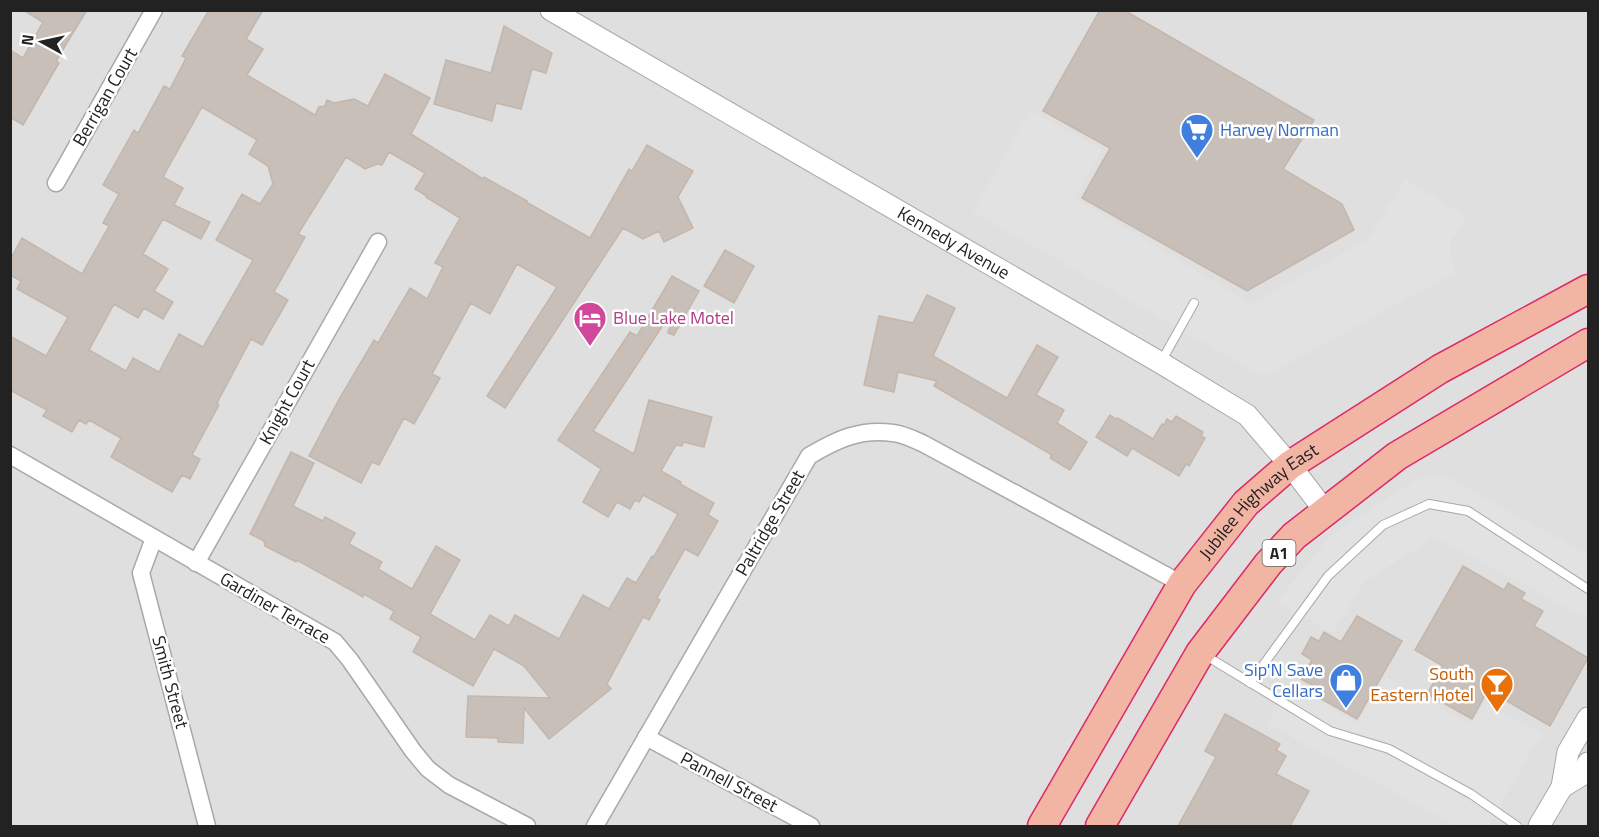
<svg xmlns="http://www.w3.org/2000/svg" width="1599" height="837" font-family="'Titillium Web',sans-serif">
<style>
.residential{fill:#e0dfdf}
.parking{fill:#e2e2e2}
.building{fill:#c7bfb8;stroke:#c4b6ab;stroke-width:1.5;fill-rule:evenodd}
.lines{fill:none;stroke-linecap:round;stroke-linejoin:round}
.service-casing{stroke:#a9a9a9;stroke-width:10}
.minor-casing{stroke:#a9a9a9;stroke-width:19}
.tertiary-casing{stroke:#a9a9a9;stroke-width:23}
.trunk-casing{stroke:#dc2a67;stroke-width:31}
.service{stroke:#fff;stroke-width:8}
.minor{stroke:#fff;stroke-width:16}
.tertiary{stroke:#fff;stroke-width:21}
.trunk{stroke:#f2b4a3;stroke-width:28}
.labels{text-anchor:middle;stroke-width:5;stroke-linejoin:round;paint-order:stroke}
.shield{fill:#fff;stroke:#646464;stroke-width:1.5}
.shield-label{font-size:16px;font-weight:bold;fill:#222}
.street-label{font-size:18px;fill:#222;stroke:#fff}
.shop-label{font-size:18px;fill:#366cbe;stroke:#fff;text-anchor:start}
.hotel-label{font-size:18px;fill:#b23c85;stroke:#fff;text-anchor:start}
.food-label{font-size:18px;fill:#c56008;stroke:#fff;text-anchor:end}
</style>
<rect width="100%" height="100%" fill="#f2efe9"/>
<rect class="residential" x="11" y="11" width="1577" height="815"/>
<g class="parking">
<polygon points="1030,110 1102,150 1075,198 1252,304 1369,238 1405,179 1466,216 1449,245 1456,272 1264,377 973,212"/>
<polygon points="1443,474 1588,555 1588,619 1435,537 1364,582 1333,633 1277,602 1331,535 1417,479"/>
<polygon points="1386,677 1471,724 1485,703 1542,733 1488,826 1457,826 1267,724 1292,686 1358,723"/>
</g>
<g class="building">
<polygon points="23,10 87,10 56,61 59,63 23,125 10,117 10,50 23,58 43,22"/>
<path d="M209,10H263L246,39L263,49L247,75L315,115L319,107L325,106L327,100L334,103L354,99L368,106L385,74L430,98L411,134L483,179L484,177L527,201L526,202L590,238L629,169L632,171L647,145L693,171L678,197L693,228L664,242L659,231L643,239L623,228L505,408L487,396L557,287L517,264L490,314L471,303L432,374L440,378L414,424L404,418L379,465L372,462L361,483L309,456L338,401L374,340L378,343L410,288L427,299L443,267L435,263L460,218L426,197L427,196L415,189L425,173L389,152L382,165L377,164L365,169L346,157L298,234L305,237L274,292L288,300L262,345L251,339L217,403L219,405L192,455L200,459L190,479L182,475L172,492L111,457L121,438L89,420L86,424L79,420L72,432L43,416L47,410L10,390V336L46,356L68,317L17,289L21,281L10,275V260L22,238L82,274L109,226L103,223L119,194L103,185L134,130L138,133L164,86L170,89L186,58L182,56ZM202,107L257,140L249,154L268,166L273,184L260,204L242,194L216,240L253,260L203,347L179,334L159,372L133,358L126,371L89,350L114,304L138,318L144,308L163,319L173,302L154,291L168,269L143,254L163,219L201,239L210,222L174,205L183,188L163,177Z"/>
<polygon points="1100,10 1124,10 1314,120 1283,169 1342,204 1354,230 1247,291 1082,198 1110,148 1043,111"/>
<polygon points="504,26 552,53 546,73 532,69 521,109 496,103 492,121 434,104 446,60 491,73"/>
<polygon points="725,250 754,266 734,303 704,286"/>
<polygon points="672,276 699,291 674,335 668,333 675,307 593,431 634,454 649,400 712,417 704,447 683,442 682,446 676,445 661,471 681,482 680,484 714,503 708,515 718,521 698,556 685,549 657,598 660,600 649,620 643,617 607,684 611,689 549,739 524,708 523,743 498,742 498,738 466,737 468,696 550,698 524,666 494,649 473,686 413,652 421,637 390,619 394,611 364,594 363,597 297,560 296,562 265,546 264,541 250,534 291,452 314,463 293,506 323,521 325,517 355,533 349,544 382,562 378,569 412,589 436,546 460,560 430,614 475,640 490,615 509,626 515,615 559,639 583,595 609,609 627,578 636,583 652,556 653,558 678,514 643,495 639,502 635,500 630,509 617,502 608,517 583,502 601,469 558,440 630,332 637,336"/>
<polygon points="927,295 955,308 933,356 1007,398 1037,345 1058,357 1036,395 1064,410 1057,423 1087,442 1070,470 1050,458 1052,455 934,386 937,381 898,372 894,392 864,385 879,316 913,323"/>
<polygon points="1110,415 1116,419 1118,418 1153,439 1162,424 1164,425 1167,419 1172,422 1176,416 1203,432 1201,436 1205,438 1189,466 1186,464 1179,476 1132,448 1127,456 1096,437"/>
<polygon points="1463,566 1504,590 1508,583 1525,593 1521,599 1543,611 1534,626 1588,658 1550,726 1488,690 1472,719 1427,694 1443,666 1415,650"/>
<polygon points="1357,616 1402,641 1357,719 1311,693 1312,685 1301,679 1312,660 1302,654 1311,637 1319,641 1324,632 1341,642"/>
<polygon points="1225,714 1280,744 1276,750 1286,756 1276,774 1309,791 1290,826 1178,826 1216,757 1205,751"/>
</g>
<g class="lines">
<defs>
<g id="service">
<polyline points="1161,362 1194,303"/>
<polyline points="1203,654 1330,731 1389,749 1471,794 1517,826"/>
<polyline points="1250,683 1328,576 1383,525 1429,504 1468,511 1588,589"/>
</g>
<g id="minor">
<polyline points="56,183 154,10"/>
<polyline points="10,455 335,642 350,660 413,751 428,769 449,785 527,826"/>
<polyline points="154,538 141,573 207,826"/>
<polyline points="196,563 378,242"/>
<polyline points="646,737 811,826"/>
<path d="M595,826L809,456C836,440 860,428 893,433C904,434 915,440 924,444L1182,584"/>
</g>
<g id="tertiary">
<path id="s1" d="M551,10L1161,363L1247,415L1290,465L1325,511"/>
<polyline points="1562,787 1582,775 1588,763"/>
<polyline points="1539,826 1562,787 1568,752 1588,718"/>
</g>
<g id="trunk">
<path id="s2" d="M1042,826L1182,584L1246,503L1290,465L1440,369L1588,289"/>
<polyline points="1100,826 1200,653 1268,564 1294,536 1397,456 1588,343"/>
</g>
</defs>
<use href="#service" class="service-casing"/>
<use href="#minor" class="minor-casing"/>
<use href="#tertiary" class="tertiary-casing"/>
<use href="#trunk" class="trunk-casing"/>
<use href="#service" class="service"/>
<use href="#minor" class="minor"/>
<use href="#tertiary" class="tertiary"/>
<use href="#trunk" class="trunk"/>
</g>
<defs>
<symbol id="supermarket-pin" viewBox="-11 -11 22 30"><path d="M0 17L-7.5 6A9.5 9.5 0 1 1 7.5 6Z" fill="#3f7fe0" stroke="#fff"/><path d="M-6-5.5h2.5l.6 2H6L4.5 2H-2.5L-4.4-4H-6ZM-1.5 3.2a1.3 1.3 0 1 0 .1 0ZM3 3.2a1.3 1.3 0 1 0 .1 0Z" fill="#fff"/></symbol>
<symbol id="hotel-pin" viewBox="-11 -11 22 30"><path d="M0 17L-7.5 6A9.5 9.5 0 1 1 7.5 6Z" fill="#d1479c" stroke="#fff"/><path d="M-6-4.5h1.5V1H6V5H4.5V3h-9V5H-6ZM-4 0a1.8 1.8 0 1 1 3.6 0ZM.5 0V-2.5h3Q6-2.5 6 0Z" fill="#fff"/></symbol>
<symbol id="shop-pin" viewBox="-11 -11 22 30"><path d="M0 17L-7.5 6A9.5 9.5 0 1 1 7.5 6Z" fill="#3f7fe0" stroke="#fff"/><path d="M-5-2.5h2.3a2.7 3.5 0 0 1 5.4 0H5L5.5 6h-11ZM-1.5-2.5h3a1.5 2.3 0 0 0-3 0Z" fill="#fff"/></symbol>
<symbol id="bar-pin" viewBox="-11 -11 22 30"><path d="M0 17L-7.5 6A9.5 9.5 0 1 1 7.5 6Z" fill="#e8710a" stroke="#fff"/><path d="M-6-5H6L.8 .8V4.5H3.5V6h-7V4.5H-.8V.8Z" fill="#fff"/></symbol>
</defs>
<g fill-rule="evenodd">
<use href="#supermarket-pin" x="1178" y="111" width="38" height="52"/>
<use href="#hotel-pin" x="571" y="299" width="38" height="52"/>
<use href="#shop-pin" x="1327" y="661" width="38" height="52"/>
<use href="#bar-pin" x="1478" y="665" width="38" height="52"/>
</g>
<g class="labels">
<rect class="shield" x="1262.5" y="540" width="33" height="26" rx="4.5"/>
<g class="shield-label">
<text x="1279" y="559">A1</text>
</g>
<g class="street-label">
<text transform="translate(105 97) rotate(-60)" y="6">Berrigan Court</text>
<text dy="6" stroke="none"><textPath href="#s1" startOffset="465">Kennedy Avenue</textPath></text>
<text transform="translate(287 402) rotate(-61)" y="6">Knight Court</text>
<text dy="6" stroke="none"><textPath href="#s2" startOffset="393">Jubilee Highway East</textPath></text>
<text transform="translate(770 523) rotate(-60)" y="6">Paltridge Street</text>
<text transform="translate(275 608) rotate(30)" y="6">Gardiner Terrace</text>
<text transform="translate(170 682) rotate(75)" y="6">Smith Street</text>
<text transform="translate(729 782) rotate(28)" y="6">Pannell Street</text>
</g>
<g class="shop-label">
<text x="1220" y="136">Harvey Norman</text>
<text x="1323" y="676" text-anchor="end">Sip'N Save<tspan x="1323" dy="21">Cellars</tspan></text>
</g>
<g class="hotel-label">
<text x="613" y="324">Blue Lake Motel</text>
</g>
<g class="food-label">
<text x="1474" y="680">South<tspan x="1474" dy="21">Eastern Hotel</tspan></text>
</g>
</g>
<rect width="1599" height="837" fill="none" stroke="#222222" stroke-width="24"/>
<g transform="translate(42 42) rotate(278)" stroke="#ffffff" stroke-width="4.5" paint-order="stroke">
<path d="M0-4.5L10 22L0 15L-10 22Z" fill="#222222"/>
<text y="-9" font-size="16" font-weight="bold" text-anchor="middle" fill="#222222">N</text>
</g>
</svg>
